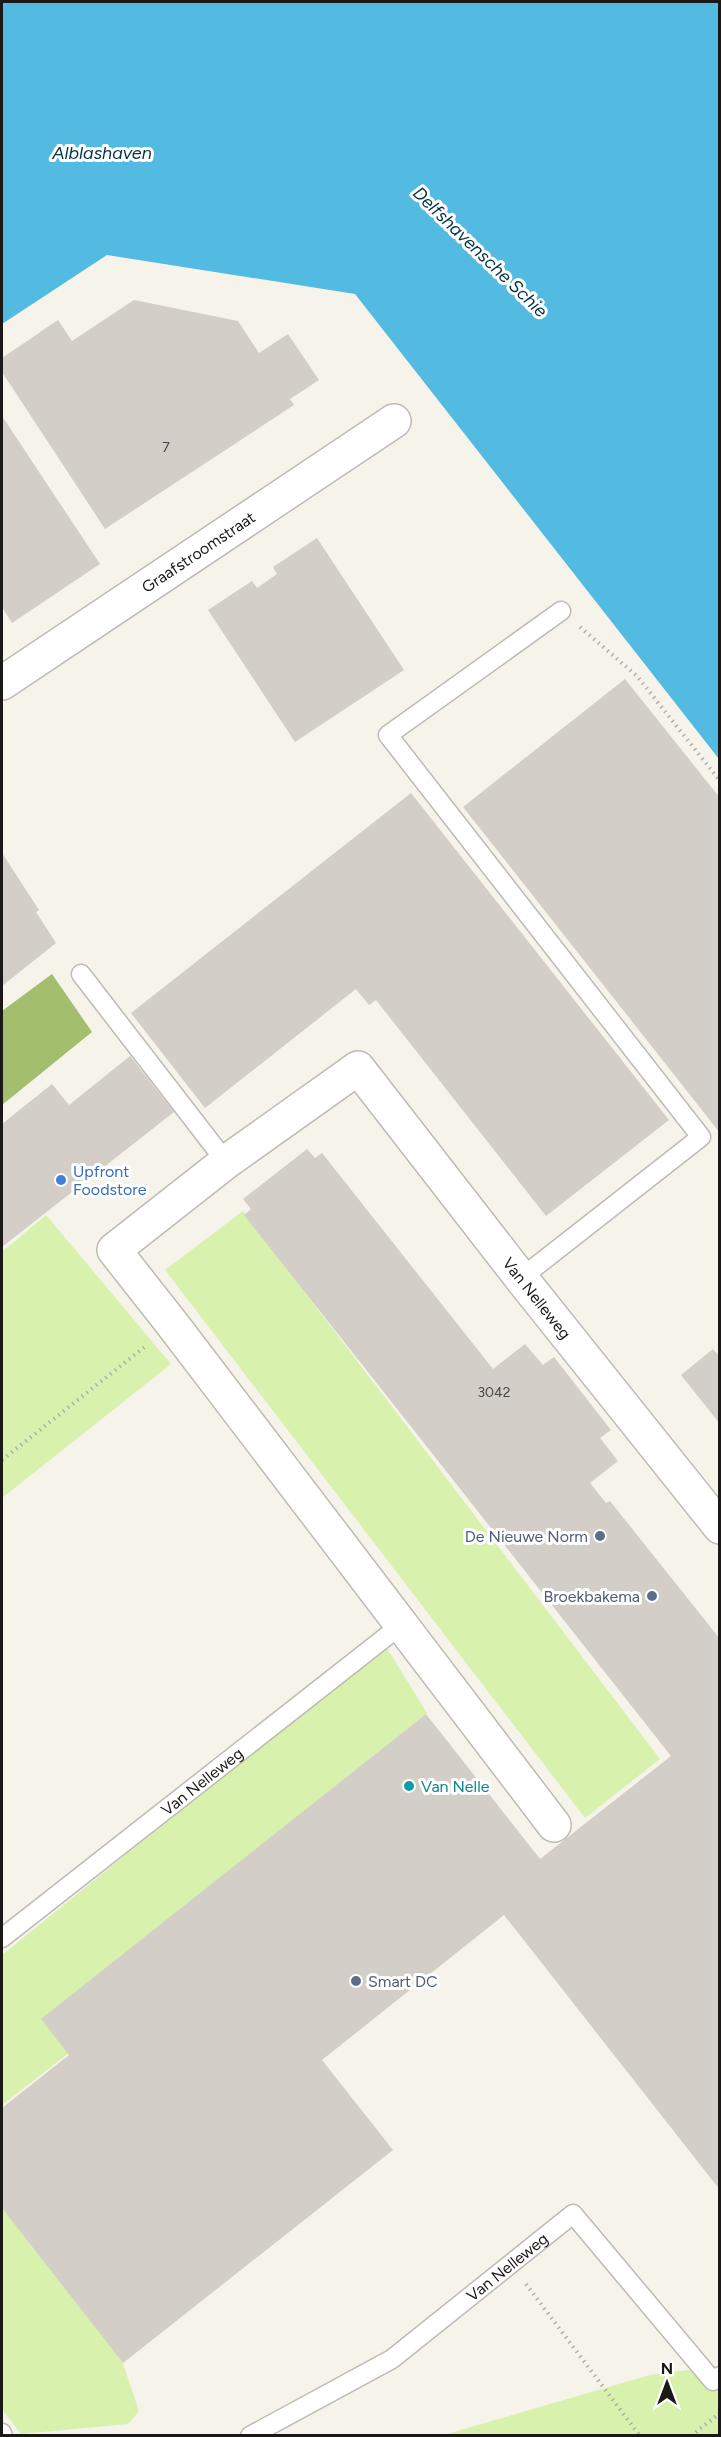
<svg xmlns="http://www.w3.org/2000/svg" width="721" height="2437" font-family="Figtree,sans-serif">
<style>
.green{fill:#d8f1ac}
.forest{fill:#a3be6d}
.water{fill:#53bae1}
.building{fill:#d3cec7}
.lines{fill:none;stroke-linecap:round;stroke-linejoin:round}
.lane-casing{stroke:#bdbbb3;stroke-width:21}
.street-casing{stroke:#bdbbb3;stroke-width:36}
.path{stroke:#b2b0aa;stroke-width:4;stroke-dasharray:1.5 4.5;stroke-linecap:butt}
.lane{stroke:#fff;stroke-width:18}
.street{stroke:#fff;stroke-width:33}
.shop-dot{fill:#3f7fe0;stroke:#fff;stroke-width:2}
.service-dot{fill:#5c6f8a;stroke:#fff;stroke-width:2}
.culture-dot{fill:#0f9aa8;stroke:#fff;stroke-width:2}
.labels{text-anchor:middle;stroke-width:6;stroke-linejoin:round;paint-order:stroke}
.number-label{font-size:14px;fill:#484643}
.street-label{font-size:16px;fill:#1a1917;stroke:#fff}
.shop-label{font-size:16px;fill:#366cbe;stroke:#fff;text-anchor:start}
.service-label{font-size:16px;fill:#4e5e75;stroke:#fff;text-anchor:end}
.culture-label{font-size:16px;fill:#0d838f;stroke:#fff;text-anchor:start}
.water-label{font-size:18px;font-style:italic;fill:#053545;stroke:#fff}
</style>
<rect width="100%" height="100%" fill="#f6f3eb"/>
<g class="green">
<polygon points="243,1211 660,1759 585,1818 165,1270"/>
<polygon points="46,1215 171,1364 2,1498 2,1252"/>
<polygon points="385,1645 427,1713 43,2019 69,2053 2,2105 2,1955"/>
<polygon points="2,2204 121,2358 139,2411 128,2424 21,2434 2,2409"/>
<polygon points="719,2366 719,2435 440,2436 650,2375"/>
</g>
<polygon class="forest" points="52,974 92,1032 2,1105 2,1011"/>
<polygon class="water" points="2,2 719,2 719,759 355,294 107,255 2,324"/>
<g class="building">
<polygon points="134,300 238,321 259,353 288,334 319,380 290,399 294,405 105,529 2,372 2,358 58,320 72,341"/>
<polygon points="2,416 100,564 12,623 2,607"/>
<polygon points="317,538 404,670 295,742 208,610 252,581 257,588 277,574 273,567"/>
<polygon points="625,679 720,798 720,1133 463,807"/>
<polygon points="411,793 669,1120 546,1216 376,1000 369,1005 356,989 205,1108 131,1013"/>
<polygon points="2,853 39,910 36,912 56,943 2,986"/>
<polygon points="130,1056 174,1112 2,1247 2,1124 52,1084 69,1105"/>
<polygon points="307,1149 315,1158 322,1153 493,1369 525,1344 543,1365 554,1357 611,1430 600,1438 618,1461 590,1483 606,1503 610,1501 720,1639 720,2190 504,1915 322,2060 393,2150 123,2363 2,2208 2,2108 69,2055 41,2019 426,1714 540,1859 671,1756 244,1215 251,1209 243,1199"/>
<polygon points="713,1349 720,1357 720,1424 681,1375"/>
</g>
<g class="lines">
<defs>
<g id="lane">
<polyline points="81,974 226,1162"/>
<polyline points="521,1278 701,1137 388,735 561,611"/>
<path id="s1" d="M2,1938L401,1625"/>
<polyline points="2,2433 3,2436"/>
<path id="s2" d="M250,2436L392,2359L573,2214L713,2381L720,2376"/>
</g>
<g id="street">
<path id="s3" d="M2,683L394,421"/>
<path id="s4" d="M554,1825L173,1325L114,1250L226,1162L358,1068L521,1278L720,1527"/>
</g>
</defs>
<use href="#lane" class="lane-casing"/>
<use href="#street" class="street-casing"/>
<g class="path">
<polyline points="580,627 637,676 720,781"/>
<polyline points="2,1460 147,1345"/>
<polyline points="526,2284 640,2436"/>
<polyline points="691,2436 720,2413"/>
</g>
<use href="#lane" class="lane"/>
<use href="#street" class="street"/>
</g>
<circle class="shop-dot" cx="61" cy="1180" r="6"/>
<g class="service-dot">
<circle cx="600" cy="1536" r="6"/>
<circle cx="652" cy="1596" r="6"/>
<circle cx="356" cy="1981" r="6"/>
</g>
<circle class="culture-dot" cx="409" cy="1786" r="6"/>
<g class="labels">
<g class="number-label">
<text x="166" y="452">7</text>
<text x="494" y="1397">3042</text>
</g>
<g class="street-label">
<text dy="6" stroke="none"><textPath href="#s3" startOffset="236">Graafstroomstraat</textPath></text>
<text dy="6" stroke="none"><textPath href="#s4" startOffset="1320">Van Nelleweg</textPath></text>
<text dy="6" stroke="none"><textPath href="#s1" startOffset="254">Van Nelleweg</textPath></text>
<text dy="6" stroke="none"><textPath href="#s2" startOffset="309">Van Nelleweg</textPath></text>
</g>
<g class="shop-label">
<text x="73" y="1177">Upfront<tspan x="73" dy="18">Foodstore</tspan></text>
</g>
<g class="service-label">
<text x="588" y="1542">De Nieuwe Norm</text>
<text x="640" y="1602">Broekbakema</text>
<text x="368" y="1987" text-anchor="start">Smart DC</text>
</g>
<g class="culture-label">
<text x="421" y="1792">Van Nelle</text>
</g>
<g class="water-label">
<text x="102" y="159">Alblashaven</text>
<text transform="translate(480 252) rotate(44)" y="6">Delfshavensche Schie</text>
</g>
</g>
<rect width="721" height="2437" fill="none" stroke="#1a1917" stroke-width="6"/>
<g transform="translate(667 2383)" stroke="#ffffff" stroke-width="4.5" paint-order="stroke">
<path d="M0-4.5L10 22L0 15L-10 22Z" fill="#1a1917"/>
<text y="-9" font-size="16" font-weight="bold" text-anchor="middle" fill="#1a1917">N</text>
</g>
</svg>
